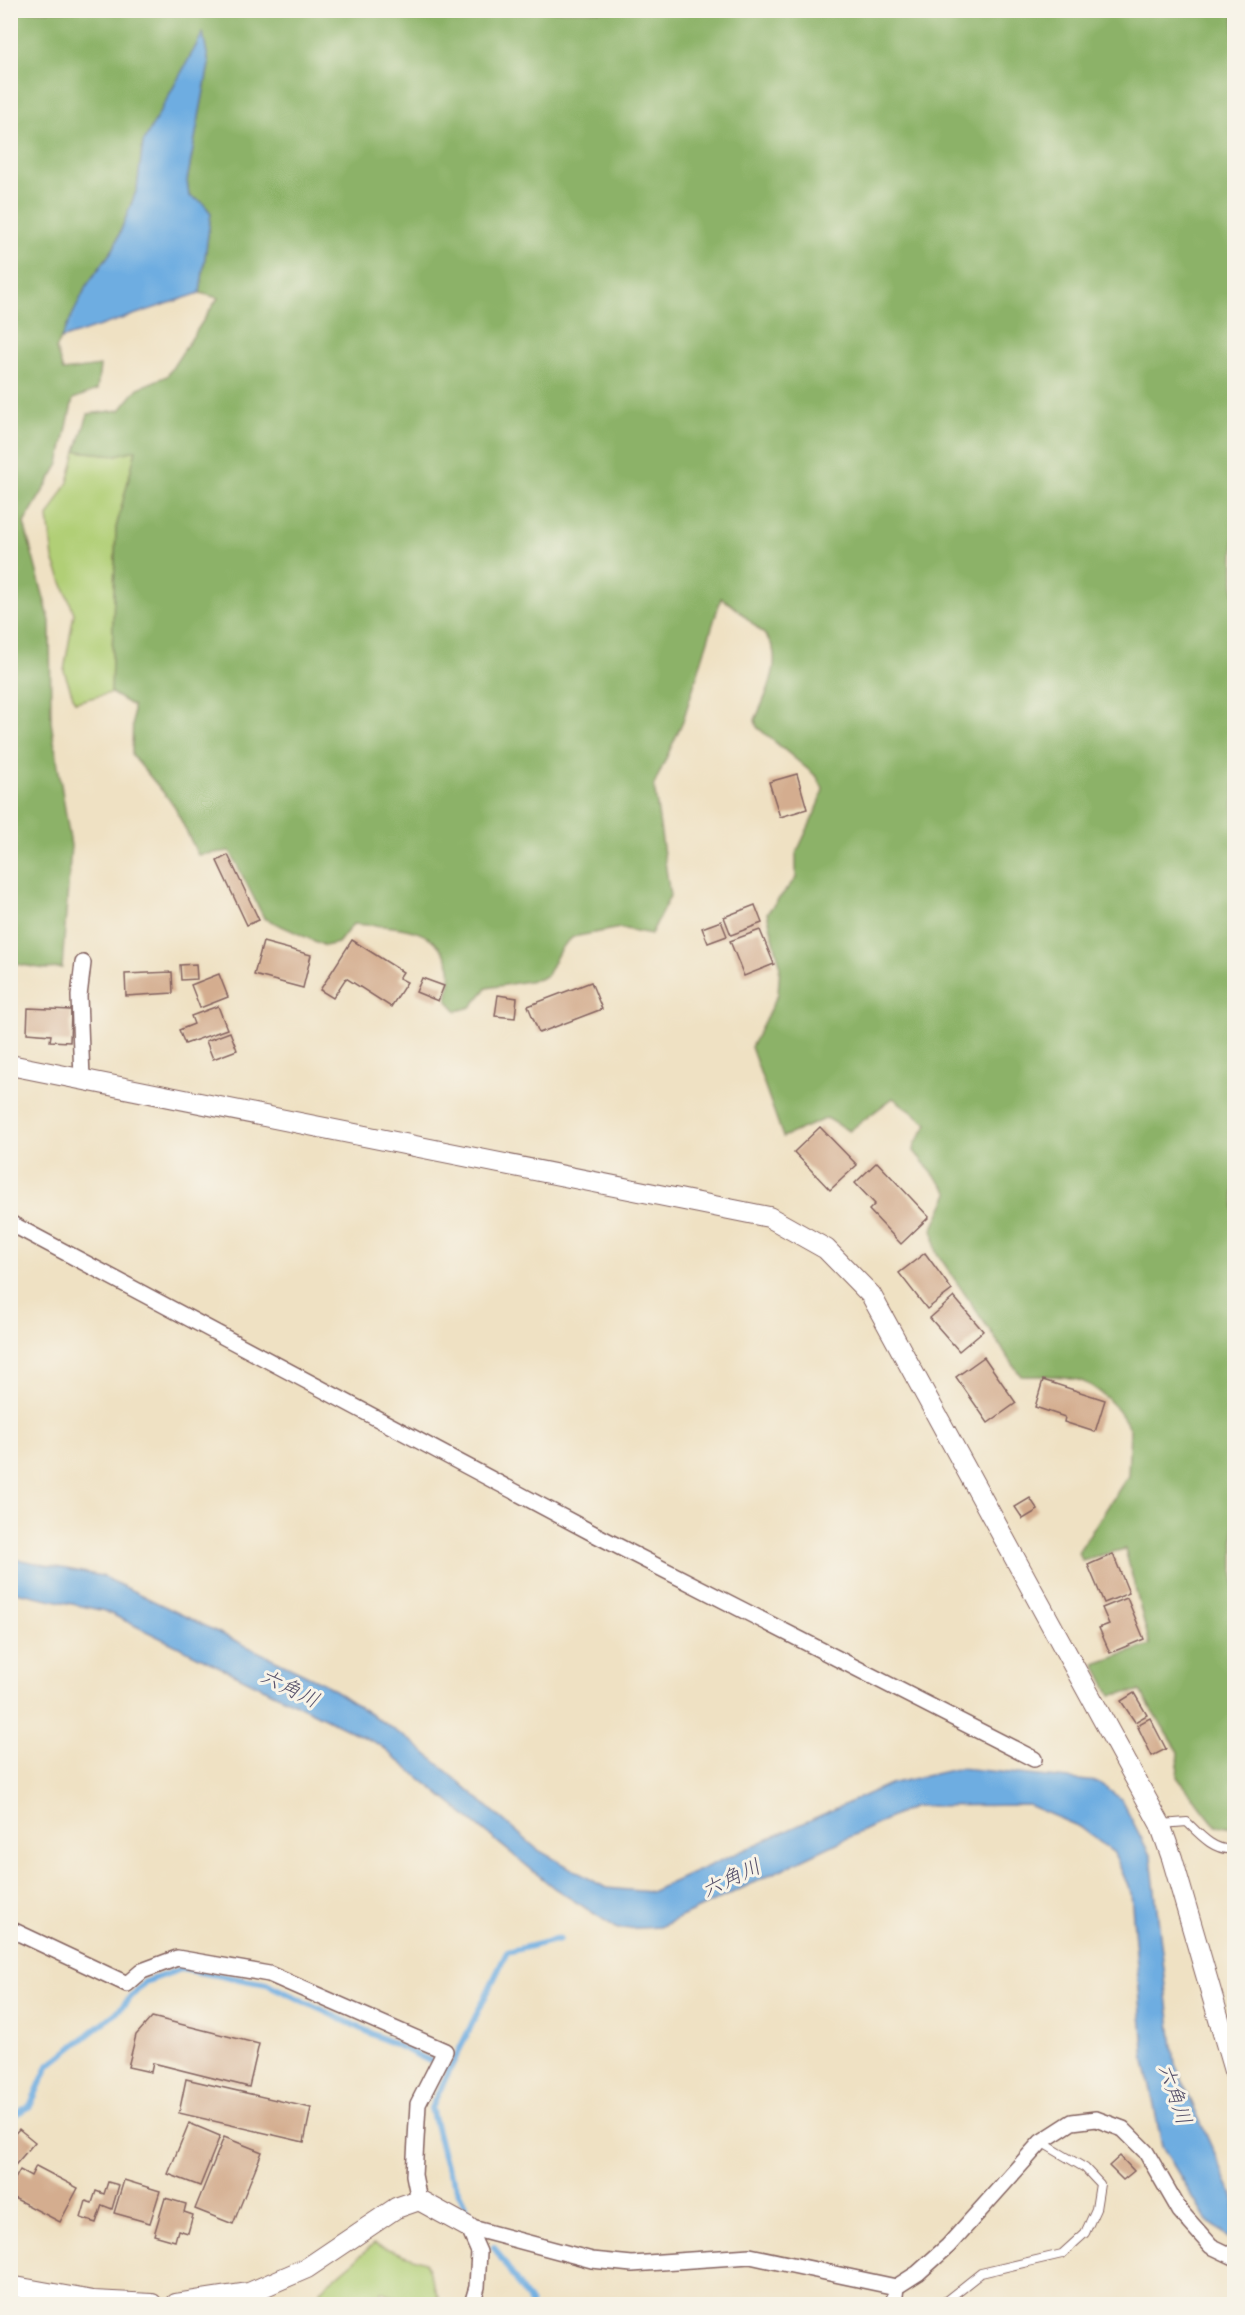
<svg xmlns="http://www.w3.org/2000/svg" width="1245" height="2315" font-family="Mali,'Klee One',sans-serif">
<style>
.green{fill:#b1cf76;stroke:#7e7750;stroke-width:1.5}
.forest{fill:#8cb267;stroke:#6b6849;stroke-width:1.5}
.water{fill:#6eade1;stroke:#5c6686;stroke-width:1.5}
.lines{fill:none;stroke-linecap:round;stroke-linejoin:round}
.stream{stroke:#6eade1;stroke-width:6}
.building{fill:#d4ad8f}
.service-casing{stroke:#846360;stroke-width:10}
.minor-casing{stroke:#846360;stroke-width:18}
.tertiary-casing{stroke:#846360;stroke-width:22}
.service{stroke:#fff;stroke-width:8}
.minor{stroke:#fff;stroke-width:15}
.tertiary{stroke:#fff;stroke-width:20}
.labels{text-anchor:middle;stroke-width:6;stroke-linejoin:round;paint-order:stroke}
.water-label{font-size:21px;font-style:italic;fill:#57516b;stroke:#f7f3e8}
</style>
<rect width="100%" height="100%" fill="#f7f3e8"/>
<filter id="ink" filterUnits="userSpaceOnUse"><feTurbulence type="fractalNoise" baseFrequency=".0167" numOctaves="2"/><feDisplacementMap in="SourceGraphic" scale="12" xChannelSelector="R" yChannelSelector="G"/><feConvolveMatrix kernelMatrix="1 2 1 2 8 2 1 2 1" color-interpolation-filters="sRGB"/></filter>
<filter id="wash" filterUnits="userSpaceOnUse"><feTurbulence type="fractalNoise" baseFrequency=".008" numOctaves="4" result="noise"/><feDisplacementMap in="SourceGraphic" scale="24" xChannelSelector="R" yChannelSelector="G"/><feGaussianBlur stdDeviation="1.35" result="paint"/><feColorMatrix in="noise" values="0 0 0 0 0 0 0 0 0 0 0 0 0 0 0 0 0 1.4 0 .05"/><feComposite in="paint" operator="in"/></filter>
<g filter="url(#wash)">
<rect width="100%" height="100%" fill="#efe1c3"/>
<g class="green">
<polygon points="137,449 116,528 111,693 75,702 64,671 74,613 53,559 48,517 68,482 76,451 116,455"/>
<polygon points="374,2244 425,2262 441,2304 412,2304 382,2291 371,2304 323,2304 320,2290"/>
</g>
<path class="forest" d="M10,11H1234V1828L1215,1825L1177,1777L1179,1752L1140,1691L1111,1695L1095,1664L1150,1645L1125,1549L1082,1560L1078,1552L1128,1476L1130,1430C1120,1408 1098,1385 1075,1379C1059,1374 1038,1377 1021,1376L936,1252L933,1228L949,1193L914,1151L915,1144L928,1124L893,1098L849,1131L827,1118L783,1137L751,1047L778,994L780,964L767,913L796,878V854L819,804L823,789L817,777L757,727L755,720C763,702 779,670 773,649C770,638 761,631 753,624C743,614 733,605 721,598L683,721L654,785L670,896L651,934L620,928L573,937L561,948L547,975L540,979L487,988L471,1007L457,1011L447,1000C448,990 452,976 450,967C438,923 389,927 353,924L338,943L325,946L264,918L230,851L198,855L173,804L132,755L133,706L111,693L116,528L136,450L116,455L76,451L88,414L120,410L138,388L167,376L218,298L200,293L211,213L202,202L189,196L187,181L209,64L203,34L143,143L137,189L114,248L87,285L56,349L63,371L100,366L97,390L73,399L59,464L24,523L50,621L51,722L71,846L62,968L45,969L11,963Z"/>
<g class="water">
<polygon points="203,33 209,64 187,181 189,196 202,202 211,213 200,293 61,339 87,285 114,248 137,189 143,143"/>
<polygon points="11,1558 102,1576 325,1684 414,1743 538,1850 606,1888 651,1892 890,1784 960,1768 1098,1782 1121,1799 1151,1857 1175,2064 1234,2198 1234,2243 1205,2218 1162,2146 1145,2061 1131,1893 1114,1853 1080,1827 1028,1805 915,1806 660,1927 618,1929 554,1888 378,1744 105,1611 11,1591"/>
</g>
<g class="lines">
<g class="stream">
<polyline points="10,2117 30,2106 48,2066 116,2013 145,1982 181,1969 267,1984 449,2070"/>
<polyline points="469,2214 445,2163 431,2108 507,1952 559,1939"/>
<polyline points="494,2247 531,2304"/>
</g>
</g>
<g id="blocks">
<g class="building">
<polygon points="797,774 807,809 780,817 769,782"/>
<polygon points="228,855 259,920 247,925 217,861"/>
<polygon points="755,905 762,923 731,935 724,917"/>
<polygon points="721,921 727,936 708,943 702,928"/>
<polygon points="760,930 774,964 744,976 730,941"/>
<polygon points="352,940 403,972 399,978 407,982 391,1007 346,978 333,998 320,990"/>
<polygon points="263,942 311,955 303,988 254,975"/>
<polygon points="196,964 197,979 181,980 180,965"/>
<polygon points="172,972 173,993 126,996 125,974"/>
<polygon points="219,974 228,997 200,1008 191,985"/>
<polygon points="422,978 444,986 438,1001 416,992"/>
<polygon points="591,982 602,1009 539,1033 528,1006"/>
<polygon points="498,995 517,998 515,1018 495,1016"/>
<polygon points="218,1006 227,1029 185,1044 179,1030 194,1024 191,1016"/>
<polygon points="28,1008 71,1010 70,1042 50,1041 51,1035 27,1033"/>
<polygon points="230,1032 237,1050 213,1059 206,1041"/>
<polygon points="820,1127 857,1165 830,1190 794,1152"/>
<polygon points="877,1162 929,1217 901,1244 869,1210 875,1204 855,1183"/>
<polygon points="925,1253 952,1290 927,1309 899,1273"/>
<polygon points="954,1297 983,1331 959,1351 930,1318"/>
<polygon points="984,1357 1016,1403 988,1423 956,1377"/>
<polygon points="1043,1380 1105,1400 1095,1432 1064,1422 1065,1417 1035,1407"/>
<polygon points="1030,1498 1038,1510 1023,1519 1015,1507"/>
<polygon points="1113,1554 1129,1593 1104,1603 1088,1565"/>
<polygon points="1127,1598 1144,1639 1110,1653 1099,1628 1109,1624 1102,1608"/>
<polygon points="1134,1693 1147,1715 1135,1722 1121,1701"/>
<polygon points="1150,1718 1166,1749 1152,1756 1137,1725"/>
<polygon points="152,2017 259,2044 249,2087 153,2063 151,2072 128,2067 136,2035"/>
<polygon points="186,2079 311,2108 304,2142 179,2113"/>
<polygon points="189,2123 220,2136 200,2186 168,2174"/>
<polygon points="19,2129 35,2142 10,2171 10,2139"/>
<polygon points="224,2137 262,2152 233,2224 195,2209"/>
<polygon points="1120,2156 1134,2171 1123,2180 1109,2166"/>
<polygon points="36,2166 78,2188 60,2222 10,2196 10,2188 20,2170 31,2176"/>
<polygon points="124,2180 160,2191 150,2223 114,2213"/>
<polygon points="108,2182 119,2185 112,2209 102,2205 96,2223 81,2218 86,2201 92,2203 96,2191 104,2194"/>
<polygon points="165,2198 186,2204 184,2212 193,2215 188,2233 178,2230 175,2241 154,2235"/>
</g>
</g>
</g>
<g filter="url(#ink)">
<use href="#blocks" fill-opacity="0" stroke="#846360" stroke-width="1.5"/>
<g class="lines">
<defs>
<g id="service">
<path d="M1162,1824L1187,1822C1200,1835 1215,1852 1234,1849"/>
<polyline points="942,2304 981,2273 1062,2254 1085,2233 1096,2209 1100,2184 1085,2168 1041,2142"/>
</g>
<g id="minor">
<polyline points="82,1079 79,996 83,963"/>
<polyline points="10,1223 598,1536 1034,1759"/>
<polyline points="10,1929 127,1984 142,1971 177,1958 269,1974 445,2051 418,2104 414,2175 419,2200"/>
<polyline points="468,2227 592,2260 632,2264 750,2256 896,2287 918,2273 948,2246 1041,2142 1072,2122 1096,2119 1123,2129 1146,2152 1180,2211 1211,2246 1234,2257"/>
<polyline points="468,2227 479,2252 477,2287 472,2304"/>
<polyline points="894,2304 896,2287"/>
</g>
<g id="tertiary">
<polyline points="10,1065 769,1217 826,1249 871,1295 1160,1824 1172,1858 1234,2071"/>
<polyline points="10,2286 93,2301 152,2304"/>
<polyline points="176,2304 249,2293 307,2268 396,2208 419,2200 468,2227"/>
</g>
</defs>
<use href="#service" class="service-casing"/>
<use href="#minor" class="minor-casing"/>
<use href="#tertiary" class="tertiary-casing"/>
<use href="#service" class="service"/>
<use href="#minor" class="minor"/>
<use href="#tertiary" class="tertiary"/>
</g>
</g>
<g class="labels">
<g class="water-label">
<text transform="translate(290 1688) rotate(26)" y="7">六角川</text>
<text transform="translate(731 1878) rotate(-25)" y="7">六角川</text>
<text transform="translate(1175 2094) rotate(71)" y="7">六角川</text>
</g>
</g>
<rect width="1245" height="2315" fill="none" stroke="#f7f3e8" stroke-width="36"/>
</svg>
